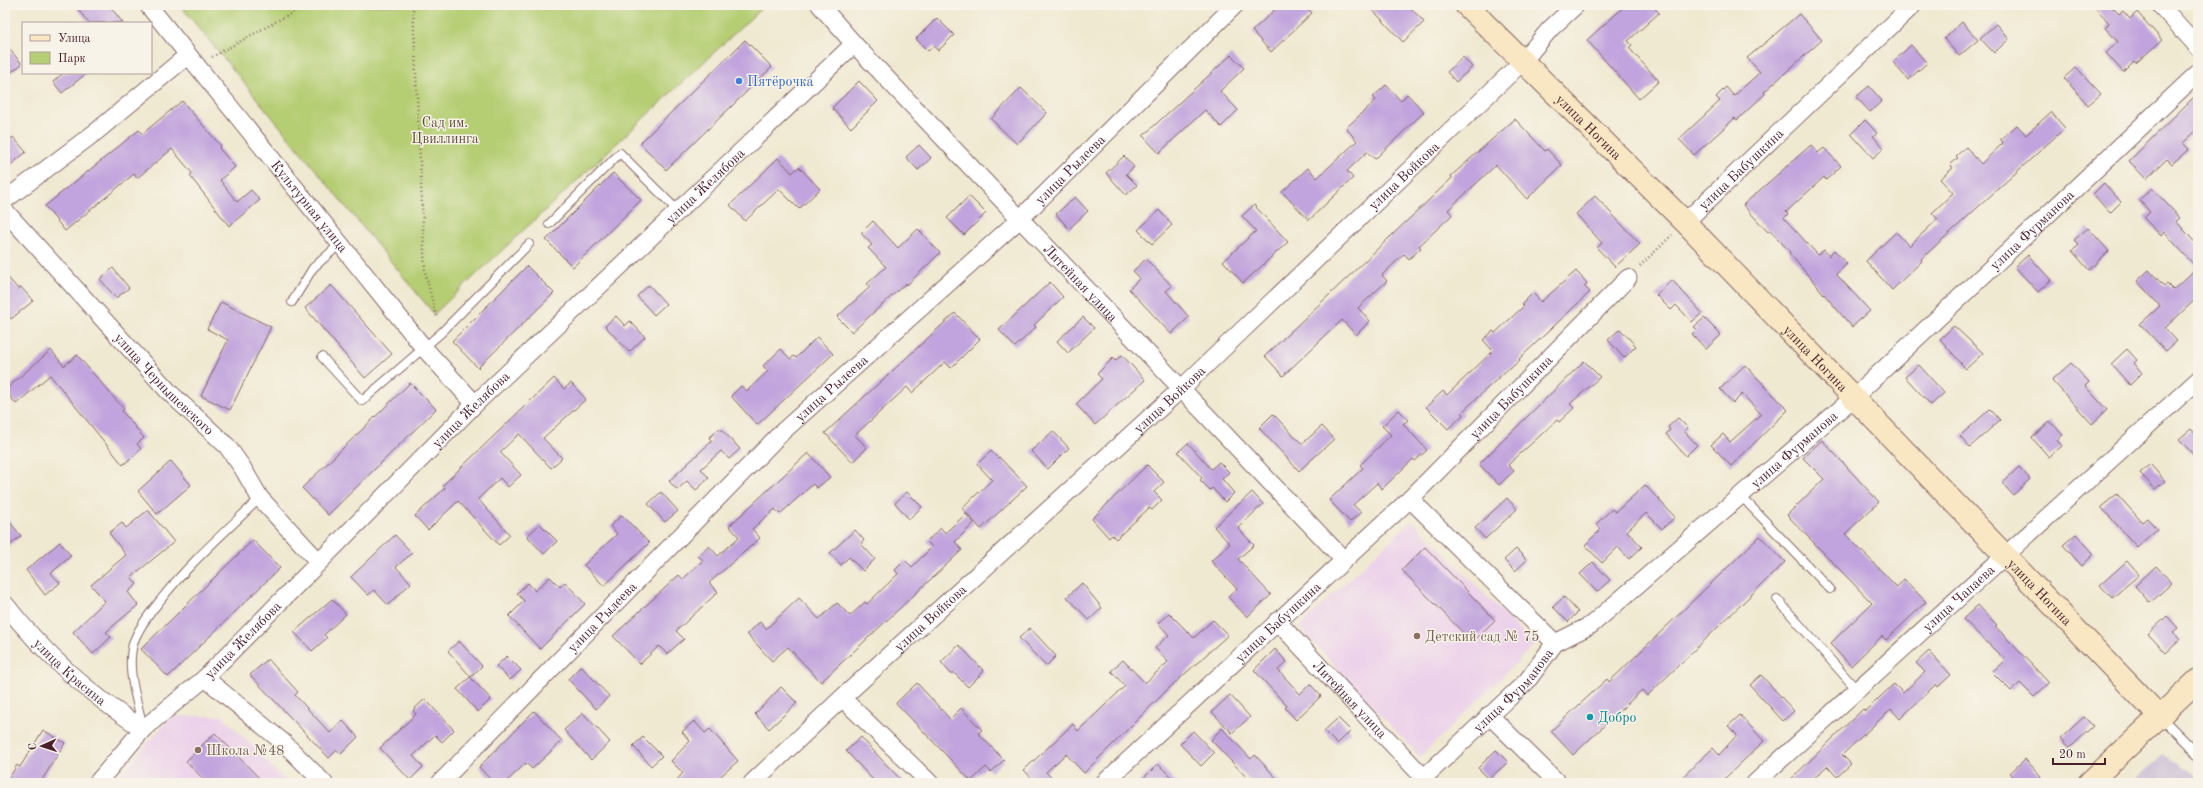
<svg xmlns="http://www.w3.org/2000/svg" width="2203" height="788" font-family="'Old Standard TT',serif">
<style>
.built{fill:#ecd1ea}
.industrial{fill:#cbbfd5}
.green{fill:#b5ce73;stroke:#80764f}
.building{fill:#c1a4dd}
.lines{fill:none;stroke-linecap:round;stroke-linejoin:round}
.lane-casing{stroke:#846665;stroke-width:10}
.street-casing{stroke:#846665;stroke-width:19}
.secondary-casing{stroke:#846665;stroke-width:24}
.path{stroke:#846665;stroke-width:2.5;stroke-dasharray:1 3;stroke-linecap:butt}
.lane{stroke:#fff;stroke-width:8}
.street{stroke:#fff;stroke-width:17}
.secondary{stroke:#f9e7c3;stroke-width:22}
.shop-dot{fill:#3f7fe0;stroke:#f7f3e8;stroke-width:1.5}
.education-dot{fill:#8d6e63;stroke:#f7f3e8;stroke-width:1.5}
.culture-dot{fill:#0f9aa8;stroke:#f7f3e8;stroke-width:1.5}
.labels{text-anchor:middle;stroke-width:3;stroke-linejoin:round;paint-order:stroke}
.shop-label{font-size:14px;fill:#366cbe;stroke:#f7f3e8;text-anchor:start}
.park-label{font-size:14px;fill:#654b3d;stroke:#f7f3e8}
.street-label{font-size:14px;fill:#4a1f2b;stroke:#f7f3e8}
.education-label{font-size:14px;fill:#785e54;stroke:#f7f3e8;text-anchor:start}
.culture-label{font-size:14px;fill:#0d838f;stroke:#f7f3e8;text-anchor:start}
</style>
<rect width="100%" height="100%" fill="#f7f3e8"/>
<filter id="ink" filterUnits="userSpaceOnUse"><feTurbulence type="fractalNoise" baseFrequency=".025" numOctaves="2"/><feDisplacementMap in="SourceGraphic" scale="8" xChannelSelector="R" yChannelSelector="G"/><feConvolveMatrix kernelMatrix="1 2 1 2 8 2 1 2 1" color-interpolation-filters="sRGB"/></filter>
<filter id="wash" filterUnits="userSpaceOnUse"><feTurbulence type="fractalNoise" baseFrequency=".012" numOctaves="4" result="noise"/><feDisplacementMap in="SourceGraphic" scale="16" xChannelSelector="R" yChannelSelector="G"/><feGaussianBlur stdDeviation="0.9" result="paint"/><feColorMatrix in="noise" values="0 0 0 0 0 0 0 0 0 0 0 0 0 0 0 0 0 1.4 0 .05"/><feComposite in="paint" operator="in"/></filter>
<g filter="url(#wash)">
<rect width="100%" height="100%" fill="#f0e9d1"/>
<g class="built">
<polygon points="1412,520 1534,645 1420,757 1299,627"/>
<polygon points="172,716 223,716 287,783 112,783"/>
</g>
<polygon class="industrial" points="2163,754 2198,776 2198,783 2132,783"/>
<polygon class="green" points="180,5 765,5 434,314"/>
<g id="blocks">
<g class="building">
<polygon points="74,5 109,5 123,23 89,23"/>
<polygon points="1280,5 1304,5 1312,13 1271,52 1252,31"/>
<polygon points="1368,5 1408,5 1424,22 1403,42"/>
<polygon points="1626,5 1652,5 1659,13 1628,41 1632,45 1629,48 1659,81 1639,99 1587,40"/>
<polygon points="2093,5 2110,5 2119,14 2123,11 2130,19 2137,12 2162,40 2136,63 2134,61 2123,72 2106,53 2118,42 2105,28 2109,23"/>
<polygon points="1799,14 1822,40 1764,92 1765,94 1737,120 1735,118 1694,155 1679,139 1720,101 1716,97 1726,87 1734,96 1760,72 1747,58"/>
<polygon points="937,18 954,35 938,51 934,46 928,51 916,39"/>
<polygon points="1962,22 1978,40 1959,56 1944,39"/>
<polygon points="1996,24 2009,39 1994,53 1980,38"/>
<polygon points="745,40 772,67 666,170 640,143"/>
<polygon points="5,44 22,64 5,77"/>
<polygon points="1911,45 1927,63 1908,80 1893,62"/>
<polygon points="1231,55 1244,68 1220,91 1238,110 1221,127 1205,110 1159,153 1143,136"/>
<polygon points="1463,57 1472,67 1456,82 1447,72"/>
<polygon points="2076,67 2101,94 2088,105 2064,78"/>
<polygon points="63,73 87,73 62,93 53,82"/>
<polygon points="859,81 878,101 851,128 832,108"/>
<polygon points="1386,85 1401,101 1407,94 1424,112 1375,159 1367,152 1347,171 1353,178 1309,220 1282,192 1308,168 1317,178 1357,141 1346,128 1376,100 1373,97"/>
<polygon points="1869,86 1882,101 1870,112 1856,97"/>
<polygon points="1021,88 1047,113 1017,144 991,119"/>
<polygon points="2198,93 2198,129 2183,143 2189,149 2172,164 2167,159 2146,179 2129,161"/>
<polygon points="182,101 221,146 219,148 235,167 220,180 237,202 251,190 260,200 229,226 190,176 192,173 172,149 137,178 134,174 65,231 45,206 139,130 142,134"/>
<polygon points="2051,112 2065,128 1921,259 1922,261 1892,290 1866,261 1896,232 1909,246 1938,219 1932,213 1953,193 1940,179 1953,168 1950,165 1958,158 1956,156 1966,147 1981,164 2003,143 2000,140 2017,125 2026,135"/>
<polygon points="1515,119 1545,151 1547,149 1562,165 1527,199 1496,165 1448,210 1452,215 1419,246 1421,248 1409,259 1404,254 1382,275 1387,281 1358,308 1370,321 1356,335 1342,320 1283,376 1265,356 1452,178 1451,176"/>
<polygon points="1865,120 1877,133 1873,136 1884,148 1873,158 1851,134"/>
<polygon points="13,137 26,152 5,170 5,144"/>
<polygon points="919,145 931,158 918,170 906,157"/>
<polygon points="1811,145 1818,153 1824,148 1841,166 1826,180 1824,177 1786,212 1788,214 1784,218 1818,255 1824,250 1829,256 1834,250 1847,264 1836,274 1870,311 1852,327 1789,253 1790,252 1770,230 1768,232 1743,205"/>
<polygon points="1124,156 1134,167 1126,174 1137,185 1126,195 1106,173"/>
<polygon points="778,158 792,173 799,167 820,189 799,209 779,189 745,221 730,205"/>
<polygon points="613,173 641,200 573,267 546,240"/>
<polygon points="2104,183 2121,202 2110,213 2093,194"/>
<polygon points="2152,188 2180,218 2176,221 2198,246 2198,297 2165,328 2177,341 2166,351 2140,324 2160,306 2137,281 2149,270 2164,286 2167,284 2173,290 2197,268 2164,232 2161,236 2144,218 2150,212 2139,200"/>
<polygon points="969,196 986,213 964,235 947,218"/>
<polygon points="1595,196 1640,244 1615,267 1597,248 1602,243 1576,214"/>
<polygon points="1075,197 1088,211 1069,229 1056,214"/>
<polygon points="1254,205 1288,242 1243,283 1223,261 1256,231 1242,216"/>
<polygon points="1159,210 1172,225 1152,244 1138,230"/>
<polygon points="873,221 898,248 918,229 940,253 907,285 906,283 852,332 837,317 870,287 867,284 886,267 868,248 872,245 861,233"/>
<polygon points="2088,228 2109,251 2089,270 2072,251 2079,245 2074,240"/>
<polygon points="2028,255 2051,280 2038,292 2015,267"/>
<polygon points="1146,259 1172,286 1166,291 1189,317 1171,334 1129,289 1140,278 1133,271"/>
<polygon points="527,266 554,293 478,368 452,341"/>
<polygon points="113,268 129,288 116,298 100,279"/>
<polygon points="1576,271 1587,283 1584,286 1590,292 1519,359 1520,360 1510,369 1509,368 1462,412 1464,414 1448,429 1426,407 1443,391 1447,395 1493,351 1483,340 1493,331 1495,333 1524,306 1522,304 1533,293 1541,302"/>
<polygon points="5,274 18,289 21,287 33,301 11,319 5,311"/>
<polygon points="1672,280 1702,313 1692,322 1676,305 1671,310 1656,295"/>
<polygon points="1050,282 1063,297 1034,325 1036,327 1015,347 999,330"/>
<polygon points="331,285 392,354 365,378 305,308"/>
<polygon points="649,285 666,304 654,315 637,296"/>
<polygon points="221,302 271,327 230,410 201,396 228,340 207,329"/>
<polygon points="955,313 980,339 951,368 945,362 912,393 907,387 855,435 867,448 852,462 825,433"/>
<polygon points="616,316 625,326 630,321 645,337 629,352 605,326"/>
<polygon points="1083,317 1094,328 1068,353 1057,341"/>
<polygon points="1704,318 1721,335 1706,349 1692,334 1697,329 1694,327"/>
<polygon points="1954,326 1983,353 1966,369 1940,339"/>
<polygon points="1620,329 1636,346 1624,358 1608,340"/>
<polygon points="817,337 833,354 757,425 731,396 741,386 747,391 768,371 763,366 781,349 790,359 794,356 796,358"/>
<polygon points="2127,349 2137,360 2134,363 2142,373 2130,385 2111,364"/>
<polygon points="51,350 64,366 77,355 124,409 122,411 144,438 137,444 141,449 123,465 50,375 16,404 5,390"/>
<polygon points="1122,355 1145,380 1095,425 1076,404 1102,379 1097,374 1113,358 1115,361"/>
<polygon points="1584,361 1600,377 1570,404 1574,408 1559,422 1557,420 1508,465 1514,471 1499,485 1479,464"/>
<polygon points="2071,363 2089,382 2085,386 2107,410 2092,424 2052,380"/>
<polygon points="1745,365 1788,410 1731,466 1711,445 1723,434 1730,442 1761,414 1742,394 1733,403 1720,389"/>
<polygon points="1919,365 1944,393 1931,405 1905,377"/>
<polygon points="554,378 564,389 571,383 586,399 543,438 562,458 551,468 519,434 500,452 521,475 508,487 500,478 478,499 510,535 499,545 458,501 428,530 415,516 445,488 443,485"/>
<polygon points="410,383 436,409 328,515 302,488"/>
<polygon points="1990,409 2000,420 1970,447 1960,436"/>
<polygon points="1399,410 1408,420 1403,424 1427,450 1415,461 1413,459 1382,489 1377,483 1353,505 1361,512 1350,522 1329,500 1363,468 1360,465 1391,435 1382,426"/>
<polygon points="1273,414 1302,444 1322,426 1334,439 1299,471 1259,428"/>
<polygon points="1678,418 1688,428 1684,431 1697,445 1686,456 1666,434 1670,430 1668,427"/>
<polygon points="2050,421 2063,435 2057,440 2062,446 2049,457 2032,438"/>
<polygon points="720,428 740,449 729,459 721,451 701,469 709,478 696,490 687,481 677,490 669,481 712,441 709,438"/>
<polygon points="2191,429 2198,437 2198,460 2179,439"/>
<polygon points="1053,431 1069,448 1048,469 1031,451"/>
<polygon points="1822,440 1879,502 1845,534 1897,587 1904,579 1926,602 1886,640 1882,636 1851,666 1830,644 1872,603 1787,515 1824,479 1803,458"/>
<polygon points="1188,443 1211,469 1219,462 1229,472 1222,479 1234,493 1225,502 1212,488 1210,490 1200,480 1202,478 1178,452"/>
<polygon points="991,451 998,458 999,457 1027,486 981,529 962,508 992,480 977,464"/>
<polygon points="808,453 830,477 817,488 813,484 780,514 775,509 752,529 760,538 709,583 718,592 676,631 684,639 667,654 659,646 640,664 613,636 679,575 683,579 703,560 698,556 709,546 718,556 739,537 729,526"/>
<polygon points="171,461 191,485 157,514 138,491"/>
<polygon points="2150,464 2165,481 2155,489 2140,473"/>
<polygon points="1147,465 1164,482 1154,492 1162,500 1152,510 1149,508 1116,539 1112,535 1109,538 1092,519"/>
<polygon points="2019,467 2030,479 2013,495 2002,483"/>
<polygon points="1645,485 1675,517 1662,529 1646,513 1627,531 1642,547 1629,559 1618,547 1602,563 1585,545 1601,529 1596,524 1612,509 1616,512"/>
<polygon points="661,492 678,511 665,522 648,504"/>
<polygon points="907,492 922,507 909,519 895,503"/>
<polygon points="1252,492 1263,504 1238,528 1254,545 1238,559 1271,595 1247,617 1228,597 1237,589 1211,561 1230,544 1214,527"/>
<polygon points="2117,494 2142,522 2147,518 2157,529 2137,547 2101,507"/>
<polygon points="1507,498 1517,509 1485,539 1475,528"/>
<polygon points="148,510 174,542 131,577 137,584 128,592 138,605 106,632 111,637 93,654 73,632 105,601 91,585 126,555 109,533 122,523 126,528"/>
<polygon points="966,514 974,523 955,542 962,550 821,682 788,647 772,661 747,634 760,622 766,629 799,598 819,619 837,603 850,616 865,602 867,604 898,574 895,570 905,560 912,567 932,547 927,541 941,528 945,533"/>
<polygon points="622,515 649,543 604,586 584,565 617,534 610,526"/>
<polygon points="5,516 21,536 5,549"/>
<polygon points="540,524 557,541 544,554 527,536"/>
<polygon points="855,530 864,540 861,544 875,559 863,571 849,557 841,565 830,553"/>
<polygon points="2076,534 2094,554 2082,566 2063,545"/>
<polygon points="395,535 412,553 396,567 411,583 388,605 374,590 368,595 351,577"/>
<polygon points="1760,536 1785,562 1647,696 1642,690 1573,755 1551,731 1607,679 1609,682"/>
<polygon points="253,540 280,568 168,677 141,649"/>
<polygon points="60,542 71,556 51,573 60,583 45,595 26,570"/>
<polygon points="1425,547 1495,620 1472,642 1402,570"/>
<polygon points="1516,549 1527,560 1515,571 1504,560"/>
<polygon points="2127,561 2139,575 2112,598 2100,585"/>
<polygon points="1593,562 1610,580 1597,592 1580,574"/>
<polygon points="2156,566 2172,583 2150,603 2135,586"/>
<polygon points="550,577 560,587 565,582 585,604 540,649 509,616 524,601 517,593 528,583 535,591"/>
<polygon points="1082,583 1102,608 1089,620 1067,597"/>
<polygon points="1564,597 1578,612 1568,622 1553,607"/>
<polygon points="332,599 346,614 324,635 327,638 312,651 294,632"/>
<polygon points="1978,605 1997,625 1995,626 2049,683 2034,697 2020,683 2011,691 1992,672 2005,660 1963,619"/>
<polygon points="1169,613 1194,638 1213,620 1228,635 1166,691 1084,773 1066,754 1046,772 1056,783 1036,783 1024,770 1073,724 1078,731 1125,686 1111,671 1123,660 1145,683 1168,662 1155,648 1169,635 1158,623"/>
<polygon points="2167,616 2178,628 2173,632 2180,640 2166,653 2148,634"/>
<polygon points="1030,628 1056,656 1046,666 1019,638"/>
<polygon points="459,641 482,666 471,677 448,651"/>
<polygon points="959,645 984,671 968,687 953,672 951,674 941,662"/>
<polygon points="1275,649 1287,662 1278,670 1300,694 1310,684 1321,696 1296,720 1285,708 1287,706 1254,670"/>
<polygon points="1929,651 1951,675 1938,687 1936,684 1900,719 1891,709 1842,755 1851,764 1837,777 1827,766 1809,783 1787,783 1863,709 1865,711 1894,684 1903,693 1925,672 1916,663"/>
<polygon points="507,656 521,670 510,680 496,666"/>
<polygon points="268,659 298,692 295,695 330,733 343,721 358,737 341,754 337,750 329,758 250,675"/>
<polygon points="581,666 609,696 596,709 568,679"/>
<polygon points="1761,675 1794,711 1783,721 1750,685"/>
<polygon points="470,677 491,699 478,712 457,689"/>
<polygon points="917,683 950,719 961,708 982,730 978,733 1004,760 991,772 986,767 971,781 896,703"/>
<polygon points="781,687 797,703 769,729 755,714"/>
<polygon points="1230,695 1250,717 1232,733 1212,712"/>
<polygon points="425,699 454,730 442,742 435,735 413,756 423,767 410,780 380,748 416,714 413,710"/>
<polygon points="534,711 562,741 532,769 526,763 505,783 494,783 479,767"/>
<polygon points="583,713 610,742 591,760 564,730"/>
<polygon points="1740,715 1764,741 1720,783 1676,783 1713,748 1719,755 1737,735 1728,726"/>
<polygon points="2084,717 2093,726 2070,748 2061,738"/>
<polygon points="1338,718 1351,731 1337,744 1324,731"/>
<polygon points="694,721 705,733 710,729 738,761 713,783 674,783 683,773 671,761 690,741 682,732"/>
<polygon points="1222,728 1251,759 1255,755 1281,783 1252,783 1211,740"/>
<polygon points="43,730 65,743 40,783 6,783 17,765 20,767"/>
<polygon points="1193,731 1214,753 1201,766 1180,744"/>
<polygon points="215,733 264,783 207,783 186,761"/>
<polygon points="643,737 662,756 651,766 633,746"/>
<polygon points="861,737 881,759 904,783 876,783 846,751"/>
<polygon points="1496,750 1508,762 1489,779 1478,768"/>
<polygon points="2025,759 2041,776 2033,783 2019,783 2010,773"/>
<polygon points="1158,764 1177,783 1138,783 1152,770"/>
</g>
</g>
</g>
<g filter="url(#ink)">
<use href="#blocks" fill-opacity="0" stroke="#846665" stroke-width="1"/>
<g class="lines">
<defs>
<g id="lane">
<polyline points="549,224 620,153 678,211"/>
<polyline points="292,302 313,268 340,244"/>
<polyline points="322,357 362,401 441,333 529,244"/>
<polyline points="1740,495 1830,589"/>
<polyline points="1777,599 1857,690"/>
<polyline points="2161,717 2189,745 2198,758"/>
<path d="M143,727C137,701 125,667 134,641C139,627 150,613 159,602C188,564 225,532 260,498"/>
</g>
<g id="street">
<path id="s1" d="M148,5L424,348L475,404"/>
<path id="s2" d="M820,5L854,44L1343,559"/>
<polyline points="2160,5 2198,47"/>
<polyline points="5,200 97,131 188,55"/>
<path id="s3" d="M5,211L170,393L227,446L242,467L260,498L318,561"/>
<path id="s4" d="M1685,222L1913,5"/>
<polyline points="1410,499 1555,643"/>
<path id="s5" d="M5,604C44,654 90,695 143,729"/>
<path id="s6" d="M1277,621L1424,778"/>
<polyline points="205,678 284,743 324,783"/>
<polyline points="842,698 930,783"/>
<polyline points="1489,715 1558,783"/>
<path id="s7" d="M97,783L143,729L205,678L475,404L854,44"/>
<path id="s8" d="M440,783L781,433L1021,218L1235,5"/>
<path id="s9" d="M752,783L842,698L1182,388L1523,61L1550,29L1576,5"/>
<path id="s10" d="M1104,783L1410,499L1628,278"/>
<path id="s11" d="M1418,783L1527,681L1555,643L1591,625L1852,399L2198,73"/>
<path id="s12" d="M1755,783L2198,380"/>
</g>
<g id="secondary">
<path id="s13" d="M1466,5L1685,222L2160,717"/>
<polyline points="2089,783 2198,680"/>
</g>
</defs>
<use href="#lane" class="lane-casing"/>
<use href="#street" class="street-casing"/>
<use href="#secondary" class="secondary-casing"/>
<g class="path">
<polyline points="413,5 425,272 437,319"/>
<polyline points="212,57 306,5"/>
<polyline points="1640,266 1672,235"/>
</g>
<use href="#lane" class="lane"/>
<use href="#street" class="street"/>
<use href="#secondary" class="secondary"/>
</g>
</g>
<circle class="shop-dot" cx="739" cy="81" r="4"/>
<g class="education-dot">
<circle cx="1417" cy="636" r="4"/>
<circle cx="198" cy="750" r="4"/>
</g>
<circle class="culture-dot" cx="1590" cy="717" r="4"/>
<g class="labels">
<g class="shop-label">
<text x="747" y="86">Пятёрочка</text>
</g>
<g class="park-label">
<text x="445" y="127">Сад им.<tspan x="445" dy="16">Цвиллинга</tspan></text>
</g>
<g class="street-label">
<text dy="5" stroke="none"><textPath href="#s13" startOffset="173">улица Ногина</textPath></text>
<text dy="5" stroke="none"><textPath href="#s8" startOffset="880">улица Рылеева</textPath></text>
<text dy="5" stroke="none"><textPath href="#s4" startOffset="77">улица Бабушкина</textPath></text>
<text dy="5" stroke="none"><textPath href="#s9" startOffset="891">улица Войкова</textPath></text>
<text dy="5" stroke="none"><textPath href="#s7" startOffset="853">улица Желябова</textPath></text>
<text dy="5" stroke="none"><textPath href="#s1" startOffset="258">Культурная улица</textPath></text>
<text dy="5" stroke="none"><textPath href="#s11" startOffset="829">улица Фурманова</textPath></text>
<text dy="5" stroke="none"><textPath href="#s2" startOffset="381">Литейная улица</textPath></text>
<text dy="5" stroke="none"><textPath href="#s13" startOffset="497">улица Ногина</textPath></text>
<text dy="5" stroke="none"><textPath href="#s3" startOffset="235">улица Чернышевского</textPath></text>
<text dy="5" stroke="none"><textPath href="#s8" startOffset="556">улица Рылеева</textPath></text>
<text dy="5" stroke="none"><textPath href="#s10" startOffset="561">улица Бабушкина</textPath></text>
<text dy="5" stroke="none"><textPath href="#s9" startOffset="567">улица Войкова</textPath></text>
<text dy="5" stroke="none"><textPath href="#s7" startOffset="529">улица Желябова</textPath></text>
<text dy="5" stroke="none"><textPath href="#s11" startOffset="505">улица Фурманова</textPath></text>
<text dy="5" stroke="none"><textPath href="#s13" startOffset="821">улица Ногина</textPath></text>
<text dy="5" stroke="none"><textPath href="#s12" startOffset="275">улица Чапаева</textPath></text>
<text dy="5" stroke="none"><textPath href="#s8" startOffset="232">улица Рылеева</textPath></text>
<text dy="5" stroke="none"><textPath href="#s9" startOffset="243">улица Войкова</textPath></text>
<text dy="5" stroke="none"><textPath href="#s10" startOffset="237">улица Бабушкина</textPath></text>
<text dy="5" stroke="none"><textPath href="#s7" startOffset="205">улица Желябова</textPath></text>
<text dy="5" stroke="none"><textPath href="#s5" startOffset="94">улица Красина</textPath></text>
<text dy="5" stroke="none"><textPath href="#s11" startOffset="133">улица Фурманова</textPath></text>
<text dy="5" stroke="none"><textPath href="#s6" startOffset="107">Литейная улица</textPath></text>
</g>
<g class="education-label">
<text x="1425" y="641">Детский сад № 75</text>
<text x="206" y="755">Школа №48</text>
</g>
<g class="culture-label">
<text x="1598" y="722">Добро</text>
</g>
</g>
<rect width="2203" height="788" fill="none" stroke="#f7f3e8" stroke-width="20"/>
<rect x="22" y="22" width="130" height="52" fill="#f7f3e8" stroke="#b29e9c"/>
<rect x="30" y="35" width="20" height="6" fill="#f9e7c3" stroke="#b29e9c"/>
<text x="58" y="42" font-size="12" fill="#4a1f2b">Улица</text>
<rect x="30" y="52" width="20" height="12" fill="#b5ce73" stroke="#b29e9c"/>
<text x="58" y="62" font-size="12" fill="#4a1f2b">Парк</text>
<g transform="translate(42 746) rotate(267)" stroke="#f7f3e8" stroke-width="3" paint-order="stroke">
<path d="M0-3L7 15L0 10L-7 15Z" fill="#4a1f2b"/>
<text y="-6" font-size="11" font-weight="bold" text-anchor="middle" fill="#4a1f2b">С</text>
</g>
<path d="M2053 758v6h52v-6" fill="none" stroke="#4a1f2b" stroke-width="2"/>
<text x="2059" y="758" font-size="12" fill="#4a1f2b" stroke="#f7f3e8" stroke-width="3" paint-order="stroke">20 m</text>
</svg>
